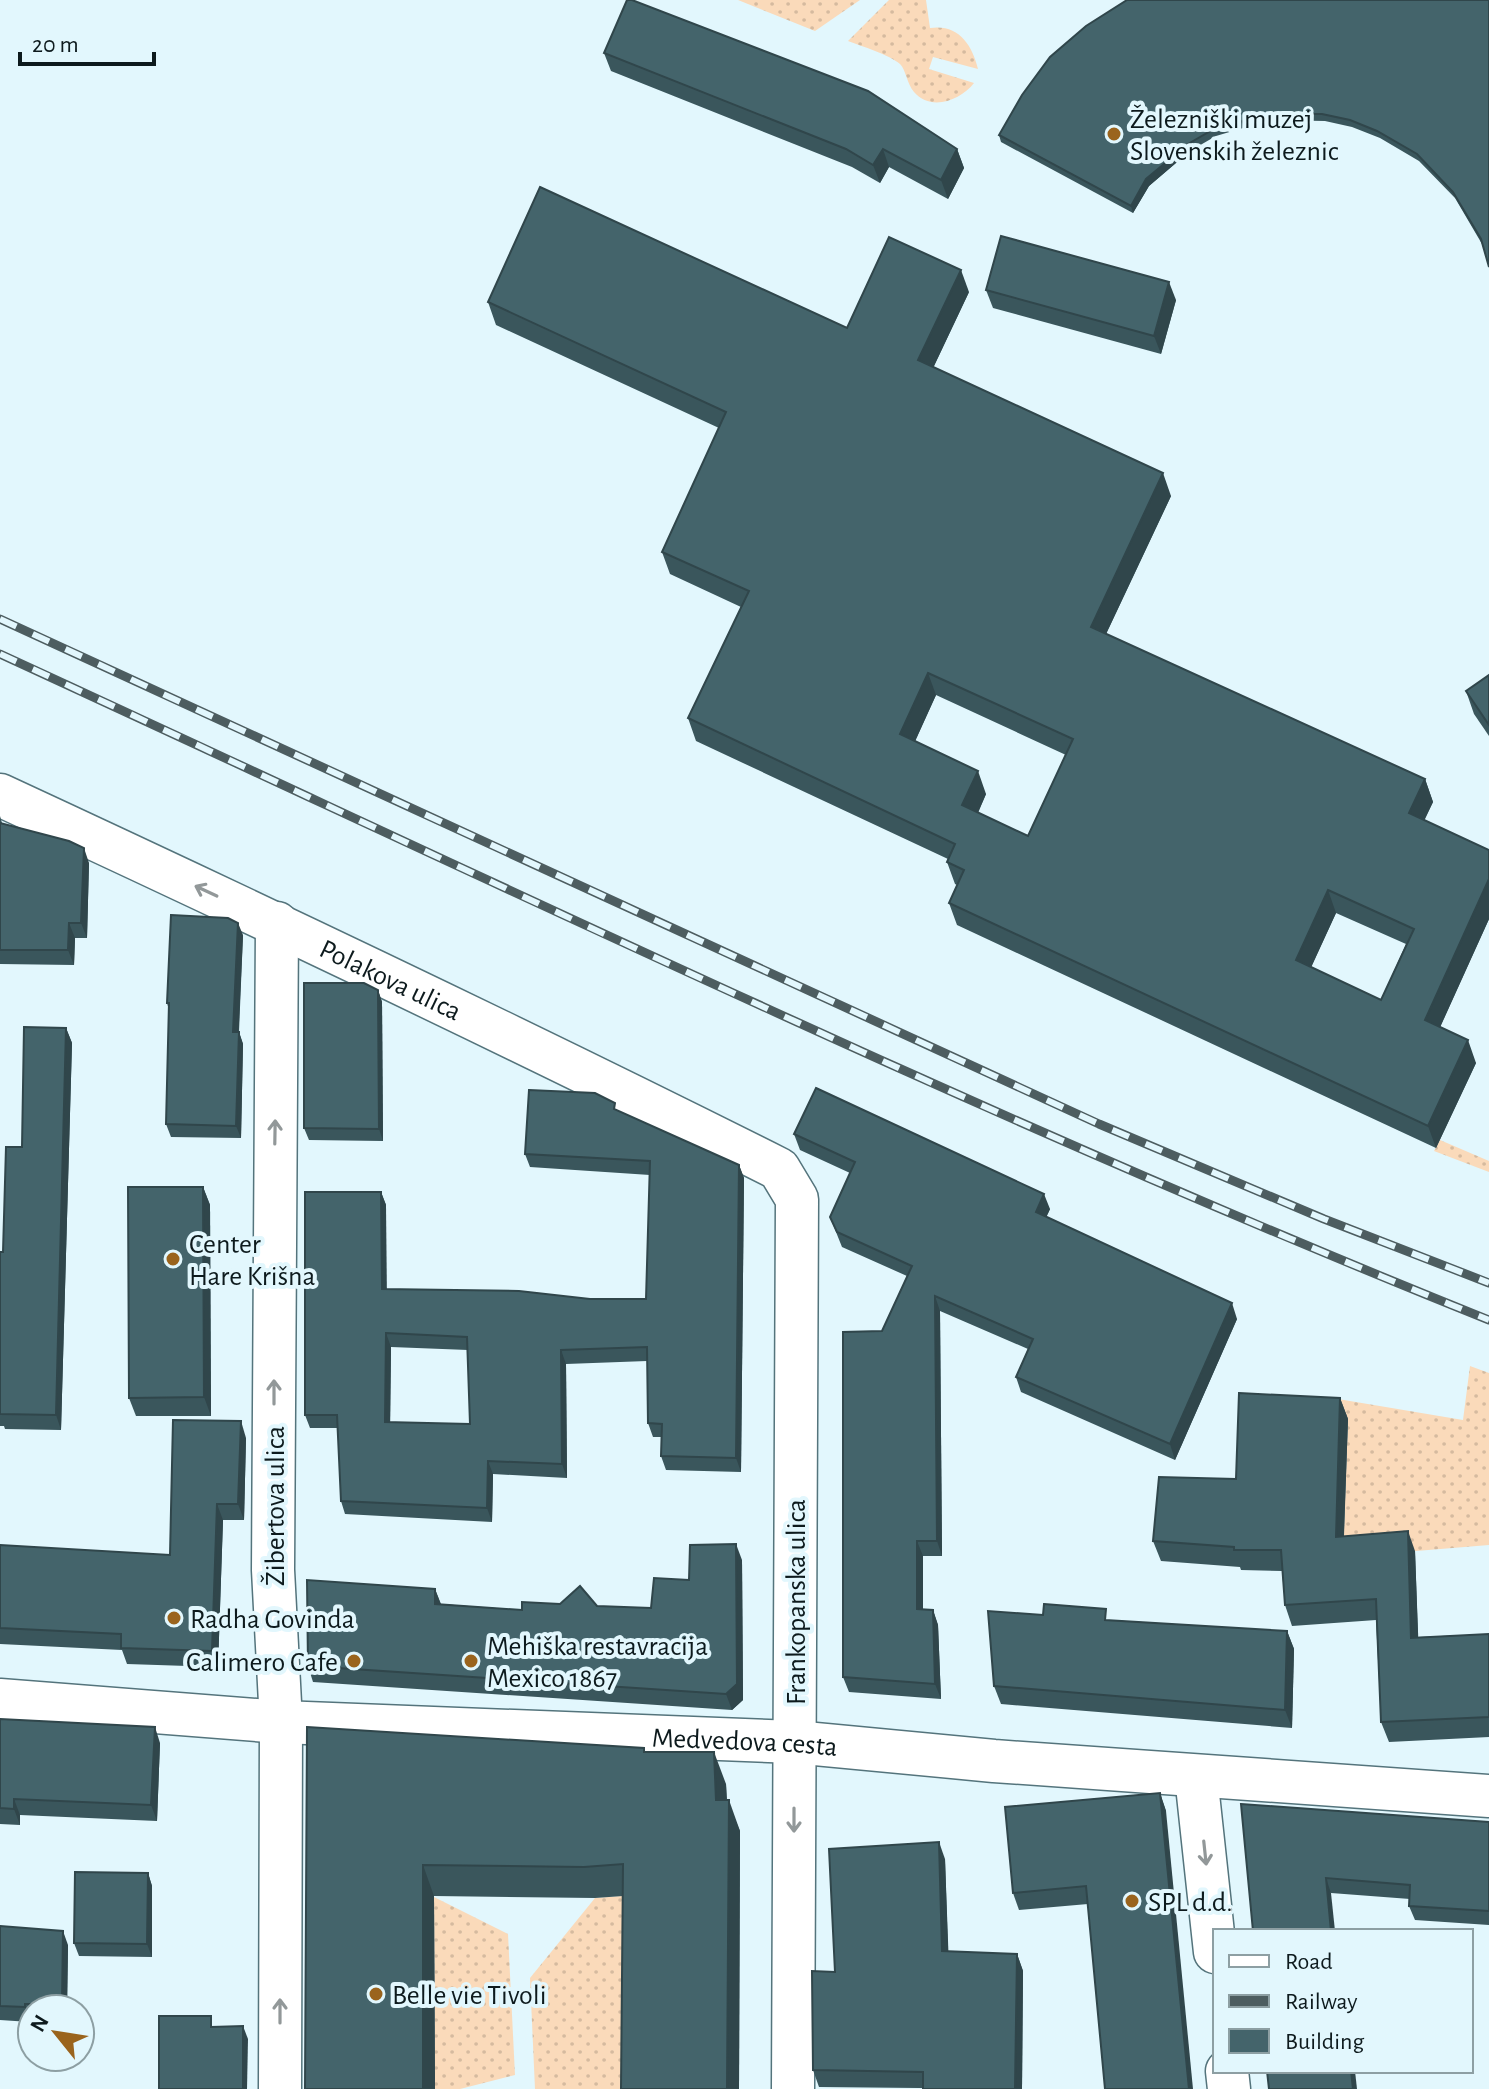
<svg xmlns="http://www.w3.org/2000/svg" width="1489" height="2089" font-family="'Alegreya Sans',sans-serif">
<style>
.grass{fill:url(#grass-dots)}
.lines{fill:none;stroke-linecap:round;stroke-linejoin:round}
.street-casing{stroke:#54747c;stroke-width:45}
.street{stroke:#fff;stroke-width:42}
.rail-casing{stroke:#4d5d60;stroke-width:9}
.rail{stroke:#e2f7fd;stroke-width:6;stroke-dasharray:18;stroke-linecap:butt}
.wall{fill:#3a565c;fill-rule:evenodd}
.shaded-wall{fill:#30464b}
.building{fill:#44646b;stroke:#30464b;stroke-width:2;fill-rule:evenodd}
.oneway{stroke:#929899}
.poi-dot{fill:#9a641d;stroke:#e2f7fd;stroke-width:3}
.labels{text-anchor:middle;stroke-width:8;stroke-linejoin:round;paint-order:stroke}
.poi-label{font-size:28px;fill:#0d1a1d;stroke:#e2f7fd;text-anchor:start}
.street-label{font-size:28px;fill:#0d1a1d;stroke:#e2f7fd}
</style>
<defs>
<pattern id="grass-dots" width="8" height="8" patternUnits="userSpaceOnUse" patternTransform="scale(2)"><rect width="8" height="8" fill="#fadaba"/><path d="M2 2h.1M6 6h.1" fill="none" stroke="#d5ba9f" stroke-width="1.8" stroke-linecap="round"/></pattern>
</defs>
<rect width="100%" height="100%" fill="#e2f7fd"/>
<g class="grass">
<polygon points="738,0 860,0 815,31"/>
<path d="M889,0H926L930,28C958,24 972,44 978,69L933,57L929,69L974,83C961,100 931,112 914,92C907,84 906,70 900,64C890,55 861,46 848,41Z"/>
<polygon points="1440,1140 1489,1161 1489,1172 1434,1151"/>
<polygon points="1470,1366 1489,1373 1489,1545 1343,1557 1348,1419 1338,1399 1463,1420"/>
<polygon points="635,1895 634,2089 535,2089 530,1978 595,1898"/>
<polygon points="434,1897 508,1934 515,2075 460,2089 435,2089"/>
</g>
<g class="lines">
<defs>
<g id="street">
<path id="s1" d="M0,795C261,916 522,1040 779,1169L797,1199L793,2089"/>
<polyline points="277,923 273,1570 281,1722 280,2089"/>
<path id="s2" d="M0,1700L281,1722L794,1742L994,1761L1489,1796"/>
<polyline points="1196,1776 1215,1952"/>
<polyline points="1227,2071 1229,2089"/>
</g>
</defs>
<use href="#street" class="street-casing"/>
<use href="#street" class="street"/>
<defs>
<g id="rail">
<polyline points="0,619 1099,1124 1324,1219 1489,1283"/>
<path d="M0,654C494,881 984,1118 1489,1320"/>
</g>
</defs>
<use href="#rail" class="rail-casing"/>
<use href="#rail" class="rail"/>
</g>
<g class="wall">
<polygon points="1489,0 1482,244 1455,198 1419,161 1380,138 1352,127 1325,121 1270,120 1216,136 1190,151 1149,186 1133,213 1001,142 999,135"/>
<polygon points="604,53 957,149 964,168 948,199 889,167 880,183 852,167 611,71"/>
<polygon points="986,290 1176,300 1161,354 993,308"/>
<path d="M969,292L933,368L1171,496L1106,634L1425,779L1433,802L1424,820L1489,919L1440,1027L1476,1063L1436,1148L957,925L949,903L957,885L955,884L947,862L948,859L696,741L688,718L741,607L670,574L662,552L719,428L496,325L488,302L847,328ZM936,695L1066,755L1028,836L978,813L986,794L915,741ZM1336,913L1406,944L1381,1000L1311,967Z"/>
<polygon points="1489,675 1489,736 1474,714 1466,691"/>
<polygon points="0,816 2,823 89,863 87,938 75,938 74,965 0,964"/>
<polygon points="243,935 239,1032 243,1044 241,1138 171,1137 166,1124 169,1010 167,1003"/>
<polygon points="378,990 382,1002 383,1141 309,1140 304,1128"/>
<polygon points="66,1028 72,1043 61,1430 5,1429 4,1426 0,1426 0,1252 3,1252 22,1147"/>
<path d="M618,1111L739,1165L744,1178L741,1472L666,1470L661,1456V1437H653L648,1423L647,1361L566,1364L567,1478L493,1474L492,1522L345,1514L341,1501L338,1428H310L305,1415L381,1192L386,1205V1289L590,1299H646L650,1175L530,1167L525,1154ZM391,1347L468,1350L470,1424L390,1422Z"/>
<polygon points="794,1134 1050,1209 1046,1217 1237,1319 1175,1460 1021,1392 1016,1377 1028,1349 940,1311 942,1556 923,1556 923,1609 933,1610 938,1625 941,1699 849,1692 843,1677 882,1331 907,1276 842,1247 830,1217 850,1173 800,1150"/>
<polygon points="203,1187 210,1205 211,1416 136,1416 129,1398"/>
<polygon points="1340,1398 1348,1419 1344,1536 1415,1551 1418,1637 1489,1634 1489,1737 1389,1742 1381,1722 1376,1620 1292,1626 1285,1605 1282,1571 1241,1570 1240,1567 1161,1561 1153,1541 1236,1479"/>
<polygon points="246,1438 244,1520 223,1520 218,1667 127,1664 122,1650 0,1644 0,1545 170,1555"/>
<polygon points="742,1560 743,1700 732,1710 313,1682 308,1666 435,1589 441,1604 522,1610 597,1606 651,1608 689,1580"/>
<polygon points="1110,1620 1287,1631 1294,1649 1292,1728 1001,1704 994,1686"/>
<polygon points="0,1719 160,1743 157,1821 20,1815 20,1825 0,1824"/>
<polygon points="307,1727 644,1748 645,1752 726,1784 727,1800 740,1831 739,2089 621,2089 623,1896 595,1898 434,1896 435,2089 305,2089"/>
<polygon points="1160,1793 1166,1811 1088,1904 1019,1910 1013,1893"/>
<polygon points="1241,1804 1489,1822 1489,1925 1415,1920 1409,1906 1410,1899 1331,1893"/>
<polygon points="945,1859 948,1951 1017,1954 1023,1971 1022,2089 819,2087 813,2070 835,1972"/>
<polygon points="148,1873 152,1886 152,1957 79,1956 74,1943"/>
<polygon points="0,1926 68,1945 67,2009 32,2009 32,2019 31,2019 30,2022 0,2020"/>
</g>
<g class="shaded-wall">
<polygon points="1188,144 1190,151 1149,186 1133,213 1131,206 1146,179"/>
<polygon points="883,149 889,167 880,183 873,165"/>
<polygon points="957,149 964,168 948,199 941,180"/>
<polygon points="961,270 969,292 926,383 918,360"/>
<polygon points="1169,282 1176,300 1161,354 1154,336"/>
<polygon points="1163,473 1171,496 1099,649 1091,627"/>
<polygon points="928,673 936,695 908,757 900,734"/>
<polygon points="978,771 986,794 971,828 962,805"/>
<polygon points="1425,779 1433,802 1417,836 1409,813"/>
<polygon points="84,848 89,863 87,938 81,923"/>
<polygon points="1489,879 1489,919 1433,1043 1425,1020"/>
<polygon points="1328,890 1336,913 1304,983 1296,960"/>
<polygon points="69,923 75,938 74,965 68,950"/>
<polygon points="238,923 243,935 238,1044 233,1032"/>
<polygon points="378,990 382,1002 383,1141 379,1129"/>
<polygon points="66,1028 72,1043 61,1430 56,1415"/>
<polygon points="239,1032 243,1044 241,1138 236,1126"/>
<polygon points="1468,1040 1476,1063 1436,1148 1428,1126"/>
<polygon points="739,1165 744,1178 741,1472 736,1458"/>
<polygon points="203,1187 210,1205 211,1416 204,1397"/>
<polygon points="381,1192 386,1205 387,1302 382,1289"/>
<polygon points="1044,1194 1050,1209 1042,1227 1036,1212"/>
<polygon points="935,1296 940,1311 942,1556 937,1541"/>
<polygon points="1232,1303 1237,1319 1175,1460 1170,1444"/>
<polygon points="386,1333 391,1347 390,1436 385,1422"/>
<polygon points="561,1350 566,1364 567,1478 562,1464"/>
<polygon points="1340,1398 1348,1419 1343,1557 1336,1537"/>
<polygon points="241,1421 246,1438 244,1520 238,1504"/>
<polygon points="488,1461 493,1474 492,1522 487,1508"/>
<polygon points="217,1504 223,1520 218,1667 212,1651"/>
<polygon points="1408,1531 1415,1551 1419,1658 1411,1638"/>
<polygon points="917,1541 923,1556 923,1624 917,1609"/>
<polygon points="736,1544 742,1560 743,1700 732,1710 726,1694"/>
<polygon points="435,1589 441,1605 435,1604"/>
<polygon points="933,1610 938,1625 941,1699 935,1684"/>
<polygon points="1287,1631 1294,1649 1292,1728 1285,1710"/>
<polygon points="155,1727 160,1743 157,1821 151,1805"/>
<polygon points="714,1752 726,1784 728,1831 716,1800"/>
<polygon points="1160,1793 1166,1811 1193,2089 1189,2089"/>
<polygon points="14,1799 20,1815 20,1825 14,1809"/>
<polygon points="729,1800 740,1831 739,2089 727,2089"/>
<polygon points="939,1842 945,1859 949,1968 942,1951"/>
<polygon points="423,1865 434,1896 435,2089 423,2089"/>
<polygon points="148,1873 152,1886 152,1957 147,1944"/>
<polygon points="1326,1878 1331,1893 1335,1931 1331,1931"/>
<polygon points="63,1931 68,1945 67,2009 64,2009 62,2004"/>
<polygon points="1017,1954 1023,1971 1022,2089 1015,2089"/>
<polygon points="25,2004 31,2019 30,2022 25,2007"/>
<polygon points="243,2026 248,2039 247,2089 243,2089"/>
<polygon points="1351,2071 1355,2071 1357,2089 1353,2089"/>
</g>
<g class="building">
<polygon points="627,0 632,0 868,91 957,149 941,180 883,149 873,165 846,149 604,53"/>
<polygon points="1127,0 1489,0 1489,267 1481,239 1453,192 1417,154 1377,131 1350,120 1322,114 1268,114 1214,129 1188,144 1146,179 1131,206 999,135 1022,95 1050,57 1086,26"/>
<path d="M540,187L847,328L889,237L961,270L918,360L1163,473L1091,627L1425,779L1409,813L1489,850V879L1425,1020L1468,1040L1428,1126L949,903L964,870L947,862L955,844L688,718L749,591L662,552L726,412L488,302ZM928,673L1073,739L1028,836L962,805L978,771L900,734ZM1328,890L1414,929L1381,1000L1296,960Z"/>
<polygon points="1001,236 1169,282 1154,336 986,290"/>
<polygon points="1489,675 1489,725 1466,691"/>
<polygon points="0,823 69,841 84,848 81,923 69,923 68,950 0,950"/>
<polygon points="171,915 228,918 238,923 233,1032 239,1032 236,1126 166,1124 169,1003 167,1003"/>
<polygon points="304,983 364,983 378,990 379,1129 304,1128"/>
<polygon points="24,1027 66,1028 56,1415 0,1414 0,1252 3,1252 6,1147 22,1147"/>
<polygon points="816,1088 1044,1194 1036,1212 1232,1303 1170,1444 1016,1377 1033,1339 935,1296 937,1541 917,1541 917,1609 933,1610 935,1684 843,1677 843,1332 882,1331 912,1266 837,1232 830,1217 855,1162 794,1134"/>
<path d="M529,1090L595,1093L615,1103L614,1109L739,1165L736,1458L661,1456L662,1424L648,1423L647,1347L561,1350L562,1464L488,1461L487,1508L341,1501L337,1415H305V1192H381L382,1289L519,1291L590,1299H646L650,1161L525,1154ZM386,1333L467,1337L470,1424L385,1422Z"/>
<polygon points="128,1187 203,1187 204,1397 129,1398"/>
<polygon points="1239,1393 1340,1398 1336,1537 1408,1531 1411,1638 1489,1634 1489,1717 1381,1722 1376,1599 1285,1605 1281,1550 1234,1550 1234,1547 1153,1541 1159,1477 1236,1479"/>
<polygon points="173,1420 241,1421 238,1504 217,1504 212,1651 121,1648 121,1634 0,1628 0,1545 170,1555"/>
<polygon points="736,1544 737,1684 726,1694 308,1666 307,1580 435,1589 435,1604 522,1610 522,1602 560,1604 580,1586 597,1606 651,1608 654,1578 689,1580 690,1545"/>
<polygon points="1044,1604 1106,1609 1105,1620 1287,1631 1285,1710 994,1686 988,1611 1043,1615"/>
<polygon points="0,1719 155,1727 151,1805 14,1799 14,1809 0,1808"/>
<polygon points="307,1727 644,1748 644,1752 714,1752 716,1800 729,1800 727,2089 621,2089 623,1864 584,1867 423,1865 423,2089 305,2089"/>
<polygon points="1160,1793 1189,2089 1105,2089 1086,1886 1013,1893 1005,1807"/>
<polygon points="1241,1804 1489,1822 1489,1911 1409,1906 1410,1885 1326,1878 1331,1931 1253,1931"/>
<polygon points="939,1842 942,1951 1017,1954 1015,2089 923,2089 923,2072 813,2070 812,1971 835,1972 829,1849"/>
<polygon points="75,1872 148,1873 147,1944 74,1943"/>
<polygon points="0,1926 63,1931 62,2004 25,2004 25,2007 0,2006"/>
<polygon points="159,2016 211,2016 211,2027 243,2026 243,2089 159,2089"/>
<polygon points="1267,2071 1351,2071 1353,2089 1269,2089"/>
</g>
<defs><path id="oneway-shaft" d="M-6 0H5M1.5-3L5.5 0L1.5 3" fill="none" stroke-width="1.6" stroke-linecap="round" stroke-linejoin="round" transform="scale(2)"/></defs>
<g class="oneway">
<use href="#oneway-shaft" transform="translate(206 891) rotate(-155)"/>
<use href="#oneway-shaft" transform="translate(275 1132) rotate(-89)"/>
<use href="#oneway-shaft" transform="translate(274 1392) rotate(-90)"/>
<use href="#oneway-shaft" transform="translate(794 1820) rotate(90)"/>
<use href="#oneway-shaft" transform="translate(1205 1853) rotate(84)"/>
<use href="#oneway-shaft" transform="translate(280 2011) rotate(-90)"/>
</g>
<g class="poi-dot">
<circle cx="1114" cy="134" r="8"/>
<circle cx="173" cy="1259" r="8"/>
<circle cx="174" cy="1618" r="8"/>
<circle cx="354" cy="1661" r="8"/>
<circle cx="471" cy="1661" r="8"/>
<circle cx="1132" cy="1901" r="8"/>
<circle cx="376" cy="1994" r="8"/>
</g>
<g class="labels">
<g class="poi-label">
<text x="1130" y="128">Železniški muzej<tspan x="1130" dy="32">Slovenskih železnic</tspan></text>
<text x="189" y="1253">Center<tspan x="189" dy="32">Hare Krišna</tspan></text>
<text x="190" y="1628">Radha Govinda</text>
<text x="487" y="1655">Mehiška restavracija<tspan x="487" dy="32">Mexico 1867</tspan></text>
<text x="338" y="1671" text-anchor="end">Calimero Cafe</text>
<text x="1148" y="1911">SPL d.d.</text>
<text x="392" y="2004">Belle vie Tivoli</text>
</g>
<g class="street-label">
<text dy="10" stroke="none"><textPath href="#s1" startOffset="432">Polakova ulica</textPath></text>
<text transform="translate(274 1506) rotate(-90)" y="10">Žibertova ulica</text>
<text transform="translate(795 1602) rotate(-90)" y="10">Frankopanska ulica</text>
<text dy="10" stroke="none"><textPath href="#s2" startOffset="746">Medvedova cesta</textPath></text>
</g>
</g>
<rect x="1213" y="1929" width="260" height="144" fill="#e2f7fd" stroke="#8d9fa3" stroke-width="2"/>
<rect x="1229" y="1955" width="40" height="12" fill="#ffffff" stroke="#8d9fa3" stroke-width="2"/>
<text x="1285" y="1969" font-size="24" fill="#0d1a1d">Road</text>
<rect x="1229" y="1995" width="40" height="12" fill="#4d5d60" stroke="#8d9fa3" stroke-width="2"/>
<text x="1285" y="2009" font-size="24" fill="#0d1a1d">Railway</text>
<rect x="1229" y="2029" width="40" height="24" fill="#44646b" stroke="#8d9fa3" stroke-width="2"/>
<text x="1285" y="2049" font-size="24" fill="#0d1a1d">Building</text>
<g transform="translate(56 2033) rotate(300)"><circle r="38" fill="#e2f7fd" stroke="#8d9fa3" stroke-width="2"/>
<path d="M0-6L14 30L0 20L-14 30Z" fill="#9a641d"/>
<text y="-12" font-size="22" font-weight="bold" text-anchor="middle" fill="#0d1a1d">N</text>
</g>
<path d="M20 52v12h134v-12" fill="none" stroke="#0d1a1d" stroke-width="4"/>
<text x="32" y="52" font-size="24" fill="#0d1a1d" stroke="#e2f7fd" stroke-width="6" paint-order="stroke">20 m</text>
</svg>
